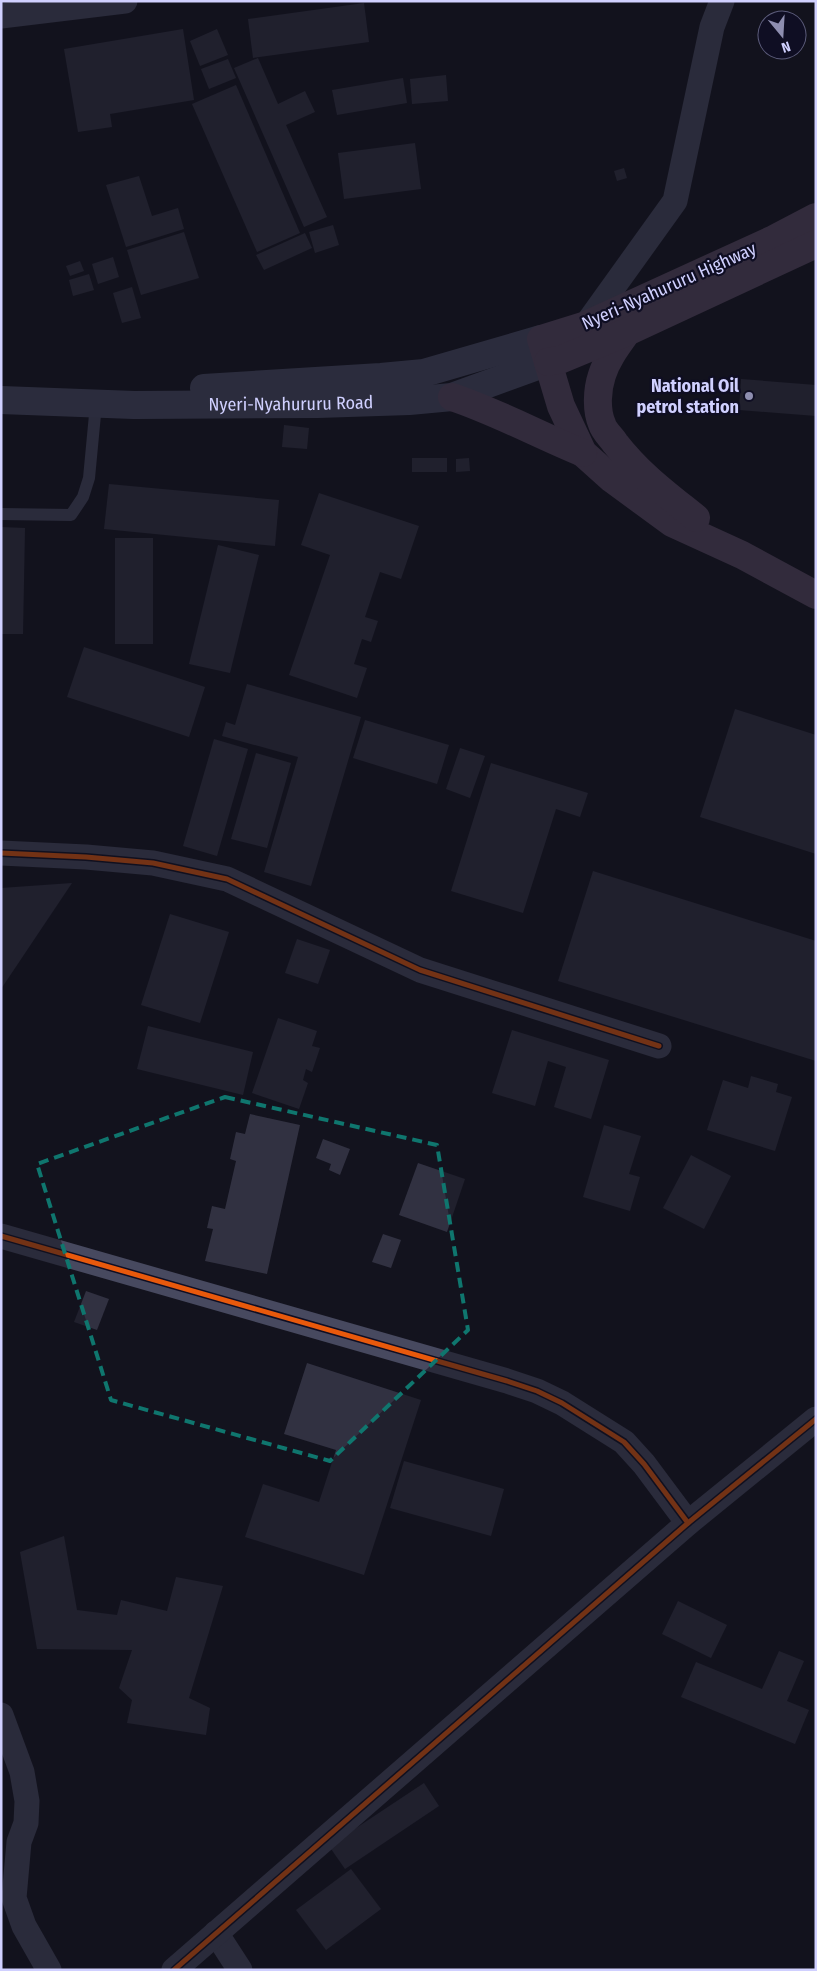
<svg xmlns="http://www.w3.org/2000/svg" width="817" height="1971" font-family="'Fira Sans Condensed',sans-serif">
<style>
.building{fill:#313141}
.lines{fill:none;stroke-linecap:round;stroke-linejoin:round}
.lane{stroke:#47495f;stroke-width:12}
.street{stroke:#47495f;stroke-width:25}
.secondary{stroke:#4a4d65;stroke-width:28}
.highway{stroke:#5a4962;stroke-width:28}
.cycleway-casing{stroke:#0f0e23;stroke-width:8}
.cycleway{stroke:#e8590c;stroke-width:5}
.marked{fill:none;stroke:#0f766e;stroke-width:4;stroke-dasharray:10 6;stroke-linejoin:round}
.poi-dot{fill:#8e8eb0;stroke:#0f0e23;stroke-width:2}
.labels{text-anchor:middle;stroke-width:4.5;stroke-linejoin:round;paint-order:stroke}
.street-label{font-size:18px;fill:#d0d0ff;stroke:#0f0e23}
.poi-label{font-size:18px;font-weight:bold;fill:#d0d0ff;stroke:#0f0e23;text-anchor:end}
</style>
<rect width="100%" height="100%" fill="#13131e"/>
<g class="building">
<polygon points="364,3 369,42 253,58 248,19"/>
<polygon points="183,29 194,100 110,114 112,127 78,132 64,49"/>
<polygon points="217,29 228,55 200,66 190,41"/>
<polygon points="258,58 278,104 305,91 315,112 286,125 327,217 304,227 234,68"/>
<polygon points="228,59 236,78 209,89 201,69"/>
<polygon points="446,75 448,101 412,104 410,79"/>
<polygon points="403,78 407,103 337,115 332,90"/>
<polygon points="236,85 300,233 257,252 192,104"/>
<polygon points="415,143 421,189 344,199 338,153"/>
<polygon points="624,168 627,178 617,181 614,171"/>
<polygon points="139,176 152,216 178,208 184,229 126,247 106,185"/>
<polygon points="333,225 339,245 315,253 309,232"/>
<polygon points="184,232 199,278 141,295 127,250"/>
<polygon points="305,233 312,248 264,270 256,255"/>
<polygon points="113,257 119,277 98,284 92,264"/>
<polygon points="80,261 84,271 70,276 66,266"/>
<polygon points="89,274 94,290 73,296 69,280"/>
<polygon points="132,287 141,318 122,323 113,293"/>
<polygon points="741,379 816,385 816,416 739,410"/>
<polygon points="284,425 309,428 307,449 282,447"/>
<rect x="412" y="458" width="35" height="14"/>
<polygon points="469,458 470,471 456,472 456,459"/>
<polygon points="109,484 279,500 275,546 104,529"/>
<polygon points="319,493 419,526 401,579 380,572 365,617 378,621 371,642 362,639 354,664 367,668 357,698 289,675 330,555 301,545"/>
<polygon points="1,527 25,528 23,634 1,634"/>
<rect x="115" y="538" width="38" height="106"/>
<polygon points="218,545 259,555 230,673 189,664"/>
<polygon points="84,647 205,687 189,737 67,697"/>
<polygon points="247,684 361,717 311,886 264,872 298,757 222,736 226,722 235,725"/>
<polygon points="735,709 816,735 816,854 700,817"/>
<polygon points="365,720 449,745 437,784 353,758"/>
<polygon points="214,739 248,749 217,856 183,846"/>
<polygon points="460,748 485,756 470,798 446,789"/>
<polygon points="256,753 291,763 267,848 231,839"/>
<polygon points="491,763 588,793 580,817 556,809 523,913 451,891"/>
<polygon points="593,871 816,941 816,1061 558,981"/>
<polygon points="72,883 1,989 1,888"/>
<polygon points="170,914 229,932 200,1023 141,1005"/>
<polygon points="297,939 330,950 318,984 285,973"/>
<polygon points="278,1018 317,1031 312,1046 320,1048 312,1072 306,1069 303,1080 308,1083 299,1109 252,1093"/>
<polygon points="148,1026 253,1052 243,1095 137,1069"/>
<polygon points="512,1030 609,1060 591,1119 554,1107 566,1067 548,1061 535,1106 492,1093"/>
<polygon points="751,1076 778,1084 776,1092 792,1097 775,1151 707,1130 723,1080 748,1088"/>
<polygon points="250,1114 300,1125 267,1274 205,1261 213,1229 207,1228 212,1206 225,1209 236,1161 230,1159 236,1132 245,1134"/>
<polygon points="604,1125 641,1136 629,1174 640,1177 630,1211 583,1197"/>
<polygon points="323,1139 350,1149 340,1175 329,1170 331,1164 316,1158"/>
<polygon points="691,1155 731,1176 704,1229 663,1208"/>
<polygon points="418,1163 465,1179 447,1232 399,1215"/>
<polygon points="383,1234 401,1240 391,1268 372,1262"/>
<polygon points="86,1291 109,1299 97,1330 74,1322"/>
<polygon points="307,1363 421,1400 364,1575 245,1537 263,1484 319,1502 336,1450 284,1434"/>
<polygon points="404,1461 504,1489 491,1536 390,1508"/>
<polygon points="64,1536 77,1610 117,1615 121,1600 167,1611 176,1577 223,1586 189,1698 210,1708 206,1735 127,1723 132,1700 119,1688 132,1650 37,1649 20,1552"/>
<polygon points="678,1601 727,1625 711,1658 662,1634"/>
<polygon points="779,1651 804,1661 787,1701 809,1710 795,1744 681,1697 696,1662 762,1689"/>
<polygon points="424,1783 439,1806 345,1869 329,1846"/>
<polygon points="351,1869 381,1909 326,1950 296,1910"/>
</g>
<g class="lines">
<polyline class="lane" points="1,514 71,515 83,497 89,478 96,404"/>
<g class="street">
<polyline points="1,16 125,1"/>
<polyline points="586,325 675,201 712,27 722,1"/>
<polyline points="1,853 86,857 153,863 227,879 420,970 659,1046"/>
<polyline points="1,1236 507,1381 537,1391 562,1403 624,1442 644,1464 688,1523"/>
<polyline points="1,1715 22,1772 27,1801 26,1823 19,1842 14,1898 24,1926 49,1970"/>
<polyline points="216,1933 240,1970"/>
<polyline points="174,1970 688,1523 816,1419"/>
</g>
<g class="secondary">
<polyline points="204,388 381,377 424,373 541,339"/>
<path id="s1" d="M1,400L134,405L317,404L409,401L452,397L548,362"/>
</g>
<g class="highway">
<polyline points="816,217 774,239 586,325 541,339 561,406 583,453 612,479 672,523 742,555 816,595"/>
<path d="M627,332C617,346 607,359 602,375C597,390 596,410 602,424C604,431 611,437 615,443C640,475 665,493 696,518"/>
<polyline points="548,362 562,359 627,332 816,244"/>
<path d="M452,397C497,412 539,435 583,453"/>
</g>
<defs>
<g id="cycleway">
<polyline points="1,853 86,857 153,863 227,879 420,970 659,1046"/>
<polyline points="1,1236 507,1381 537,1391 562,1403 624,1442 644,1464 688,1523"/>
<polyline points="174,1970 688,1523 816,1419"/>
</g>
</defs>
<use href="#cycleway" class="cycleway-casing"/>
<use href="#cycleway" class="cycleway"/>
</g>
<path d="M0 0H817V1971H0ZM225,1097L437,1145L468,1330L330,1461L111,1400L37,1164Z" fill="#13131e" fill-opacity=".55" fill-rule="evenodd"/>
<path class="marked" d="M225,1097L437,1145L468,1330L330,1461L111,1400L37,1164Z"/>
<circle class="poi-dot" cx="749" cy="396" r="5"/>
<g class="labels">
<g class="street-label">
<text transform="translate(669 286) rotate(-24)" y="6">Nyeri-Nyahururu Highway</text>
<text dy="6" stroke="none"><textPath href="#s1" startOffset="290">Nyeri-Nyahururu Road</textPath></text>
</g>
<g class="poi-label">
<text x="739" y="392">National Oil<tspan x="739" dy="21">petrol station</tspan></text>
</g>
</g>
<rect width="817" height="1971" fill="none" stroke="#d0d0ff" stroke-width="5"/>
<g transform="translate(782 35) rotate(162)"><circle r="24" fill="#0f0e23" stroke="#5c5c7b"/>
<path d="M0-4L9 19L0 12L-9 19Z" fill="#8e8eb0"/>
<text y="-8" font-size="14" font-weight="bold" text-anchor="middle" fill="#d0d0ff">N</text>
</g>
</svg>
